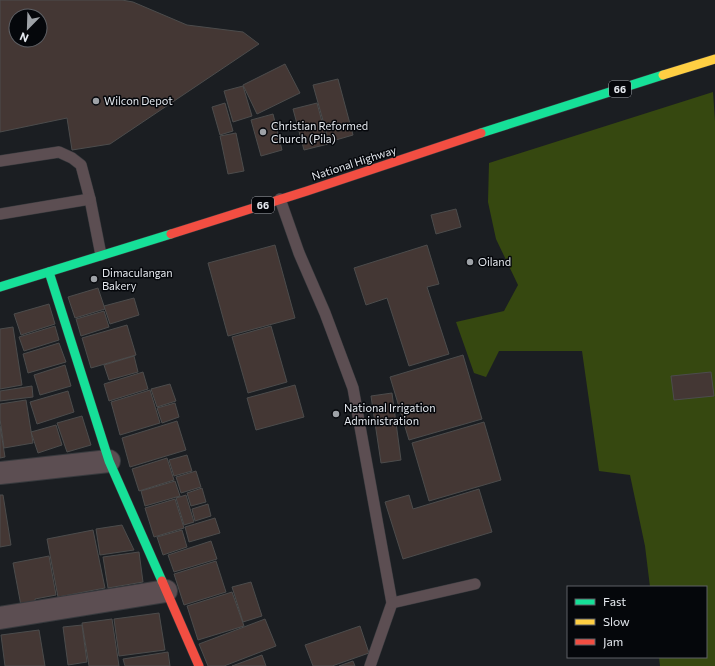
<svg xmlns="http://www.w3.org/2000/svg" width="715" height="666" font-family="Commissioner,sans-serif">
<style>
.forest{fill:#364810}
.building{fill:#443734;stroke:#4c4c4c;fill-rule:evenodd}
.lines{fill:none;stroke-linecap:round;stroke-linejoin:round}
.lane-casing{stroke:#383a3e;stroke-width:12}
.street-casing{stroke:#383a3e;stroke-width:24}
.fast-casing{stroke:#383a3e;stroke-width:10}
.slow-casing{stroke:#383a3e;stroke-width:10}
.jam-casing{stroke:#383a3e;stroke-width:10}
.lane{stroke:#5c4e52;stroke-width:11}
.street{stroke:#5c4e52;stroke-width:22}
.fast{stroke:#16e098;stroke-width:9}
.slow{stroke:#ffcf43;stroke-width:9}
.jam{stroke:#f24e42;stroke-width:9}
.poi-dot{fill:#9ea2a7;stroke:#05070b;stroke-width:1.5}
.labels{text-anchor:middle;stroke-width:3;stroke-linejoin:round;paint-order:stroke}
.shield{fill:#05070b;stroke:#a2a5ab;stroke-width:1}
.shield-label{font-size:10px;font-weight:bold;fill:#e5e9ef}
.poi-label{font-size:11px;fill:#e5e9ef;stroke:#05070b;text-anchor:start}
.street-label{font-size:11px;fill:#e5e9ef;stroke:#05070b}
</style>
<rect width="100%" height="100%" fill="#1b1e22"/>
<polygon class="forest" points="713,92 715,121 715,666 660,666 659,657 706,657 706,587 650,587 645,546 630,475 599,471 582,351 499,351 486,377 474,373 456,322 504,311 518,285 496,239 488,202 489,163"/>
<g class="building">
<path d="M0,0H122L133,2L187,25L243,32L259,44L110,144L72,150L67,118L0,132ZM16,16H40V40H16Z"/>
<polygon points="285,64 300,93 257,114 243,85"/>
<polygon points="338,79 353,135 329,142 313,85"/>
<polygon points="243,86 252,116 233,122 224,91"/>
<polygon points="225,103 233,131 220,135 212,107"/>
<polygon points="317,103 328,144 304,150 293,109"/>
<polygon points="273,114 282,150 261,156 251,120"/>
<polygon points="236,133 244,171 228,174 220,136"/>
<polygon points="456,209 461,227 436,234 431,215"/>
<polygon points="275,245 295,318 228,336 208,263"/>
<polygon points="427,245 439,284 427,287 449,354 409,366 387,298 366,305 354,268"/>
<polygon points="98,288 105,309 75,318 68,297"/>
<polygon points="134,298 139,315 110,324 104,306"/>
<polygon points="49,304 55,324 21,335 14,314"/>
<polygon points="104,311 109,327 81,336 76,319"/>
<polygon points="127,325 136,355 91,368 82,338"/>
<polygon points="55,326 59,340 24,351 19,337"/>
<polygon points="271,326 287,382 248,393 232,337"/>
<polygon points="13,327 22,385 0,389 0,329"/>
<polygon points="59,343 66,362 28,373 23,354"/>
<polygon points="463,355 482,419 409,440 390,377"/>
<polygon points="134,356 138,372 109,380 104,365"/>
<polygon points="65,365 71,386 40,395 34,375"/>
<polygon points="143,372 148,389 109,401 104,384"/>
<polygon points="711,372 714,396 674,400 671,376"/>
<polygon points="170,384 176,401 157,407 151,389"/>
<polygon points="295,385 304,417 256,430 247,398"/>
<polygon points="32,386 33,397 0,401 0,391"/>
<polygon points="150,390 160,423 120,435 111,402"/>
<polygon points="68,391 74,412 37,424 30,402"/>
<polygon points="392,393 401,460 381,463 371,396"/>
<polygon points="26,400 33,443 4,448 0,419 0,404"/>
<polygon points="175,403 179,417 162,423 157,408"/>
<polygon points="82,416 91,445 67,452 57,423"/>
<polygon points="177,421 186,450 130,467 122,438"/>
<polygon points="484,422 501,480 429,501 412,443"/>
<polygon points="56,425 62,445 38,453 31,432"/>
<polygon points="0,426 5,457 0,458"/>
<polygon points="187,455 192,471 174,476 169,460"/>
<polygon points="167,458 174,480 139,491 132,469"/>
<polygon points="196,471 201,487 181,493 176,477"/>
<polygon points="175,481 180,496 145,506 141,491"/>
<polygon points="202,488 206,502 191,506 187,493"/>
<polygon points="479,489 492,532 403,559 385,502 409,495 413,509"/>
<polygon points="0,495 3,495 11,545 0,547"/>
<polygon points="186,495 194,522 184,525 176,498"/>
<polygon points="175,499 184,528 154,537 145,508"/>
<polygon points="208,504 211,516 195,521 192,509"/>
<polygon points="215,518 220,533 189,542 185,527"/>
<polygon points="122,525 134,550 100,555 96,529"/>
<polygon points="93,530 105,588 58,597 47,539"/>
<polygon points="182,530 187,547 163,555 157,537"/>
<polygon points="211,541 217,559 174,572 168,555"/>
<polygon points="139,552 143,582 108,588 103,557"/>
<polygon points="49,556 56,595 35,599 36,608 22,611 13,563"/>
<polygon points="216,561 226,592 184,605 174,574"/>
<polygon points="251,582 262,616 243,622 232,587"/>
<polygon points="232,592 244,626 198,640 187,606"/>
<polygon points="159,613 165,650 119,656 114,619"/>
<polygon points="112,619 119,666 89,666 82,623"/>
<polygon points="265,619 276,646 224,666 208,666 199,644"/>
<polygon points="82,625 87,662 68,665 63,627"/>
<polygon points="360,626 369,653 332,666 313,666 305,645"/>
<polygon points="39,630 45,666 5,666 1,635"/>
<polygon points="168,652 170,666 125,666 123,659"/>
<polygon points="262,655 266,666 232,666"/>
<polygon points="353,661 355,666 339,666"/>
</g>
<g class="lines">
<defs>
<g id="lane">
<polyline points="0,161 59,152 72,158 81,165 90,199 101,255"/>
<polyline points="280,199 299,253 325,313 353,388 392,603 370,666"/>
<polyline points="0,214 90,199"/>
<polyline points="392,603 475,584"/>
</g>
<g id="street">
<polyline points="0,473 109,461"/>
<polyline points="0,618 166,591"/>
</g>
<g id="fast">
<polyline points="481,133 663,75"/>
<polyline points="49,272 109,461 162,581"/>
<polyline points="0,287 171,234"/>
</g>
<polyline id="slow" points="663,75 715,59"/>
<g id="jam">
<polyline points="171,234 307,191 481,133"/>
<polyline points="162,581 199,666"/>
</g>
</defs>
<use href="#lane" class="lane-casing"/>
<use href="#street" class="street-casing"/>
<use href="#fast" class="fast-casing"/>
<use href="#slow" class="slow-casing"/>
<use href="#jam" class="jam-casing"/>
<use href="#lane" class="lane"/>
<use href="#street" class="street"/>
<use href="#fast" class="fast"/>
<use href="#slow" class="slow"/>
<use href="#jam" class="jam"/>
</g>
<g class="poi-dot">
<circle cx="96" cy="101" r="4"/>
<circle cx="263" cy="132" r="4"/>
<circle cx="470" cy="262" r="4"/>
<circle cx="94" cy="279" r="4"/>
<circle cx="336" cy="414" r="4"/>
</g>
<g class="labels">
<g class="shield">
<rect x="609" y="81" width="22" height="16" rx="3"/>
<rect x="252" y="197" width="22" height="16" rx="3"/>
</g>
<g class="shield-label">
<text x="620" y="93">66</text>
<text x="263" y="209">66</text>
</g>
<g class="poi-label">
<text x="104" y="105">Wilcon Depot</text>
<text x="271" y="130">Christian Reformed<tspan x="271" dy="13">Church (Pila)</tspan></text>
<text x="478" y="266">Oiland</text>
<text x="102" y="277">Dimaculangan<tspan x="102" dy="13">Bakery</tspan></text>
<text x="344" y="412">National Irrigation<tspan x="344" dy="13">Administration</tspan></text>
</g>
<g class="street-label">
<text transform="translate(354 163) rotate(-18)" y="4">National Highway</text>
</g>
</g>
<rect x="567" y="586" width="140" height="72" fill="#05070b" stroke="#5f6166"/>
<rect x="575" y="599" width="20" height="6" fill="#16e098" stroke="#5f6166"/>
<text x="603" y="606" font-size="12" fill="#e5e9ef">Fast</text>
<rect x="575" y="619" width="20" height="6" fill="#ffcf43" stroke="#5f6166"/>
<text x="603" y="626" font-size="12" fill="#e5e9ef">Slow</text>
<rect x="575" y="639" width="20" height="6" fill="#f24e42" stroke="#5f6166"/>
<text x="603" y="646" font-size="12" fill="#e5e9ef">Jam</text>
<g transform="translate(28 28) rotate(203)"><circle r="19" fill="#05070b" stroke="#5f6166"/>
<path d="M0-3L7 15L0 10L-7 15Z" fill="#9ea2a7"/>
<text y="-6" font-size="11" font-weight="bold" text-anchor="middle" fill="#e5e9ef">N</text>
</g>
</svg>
